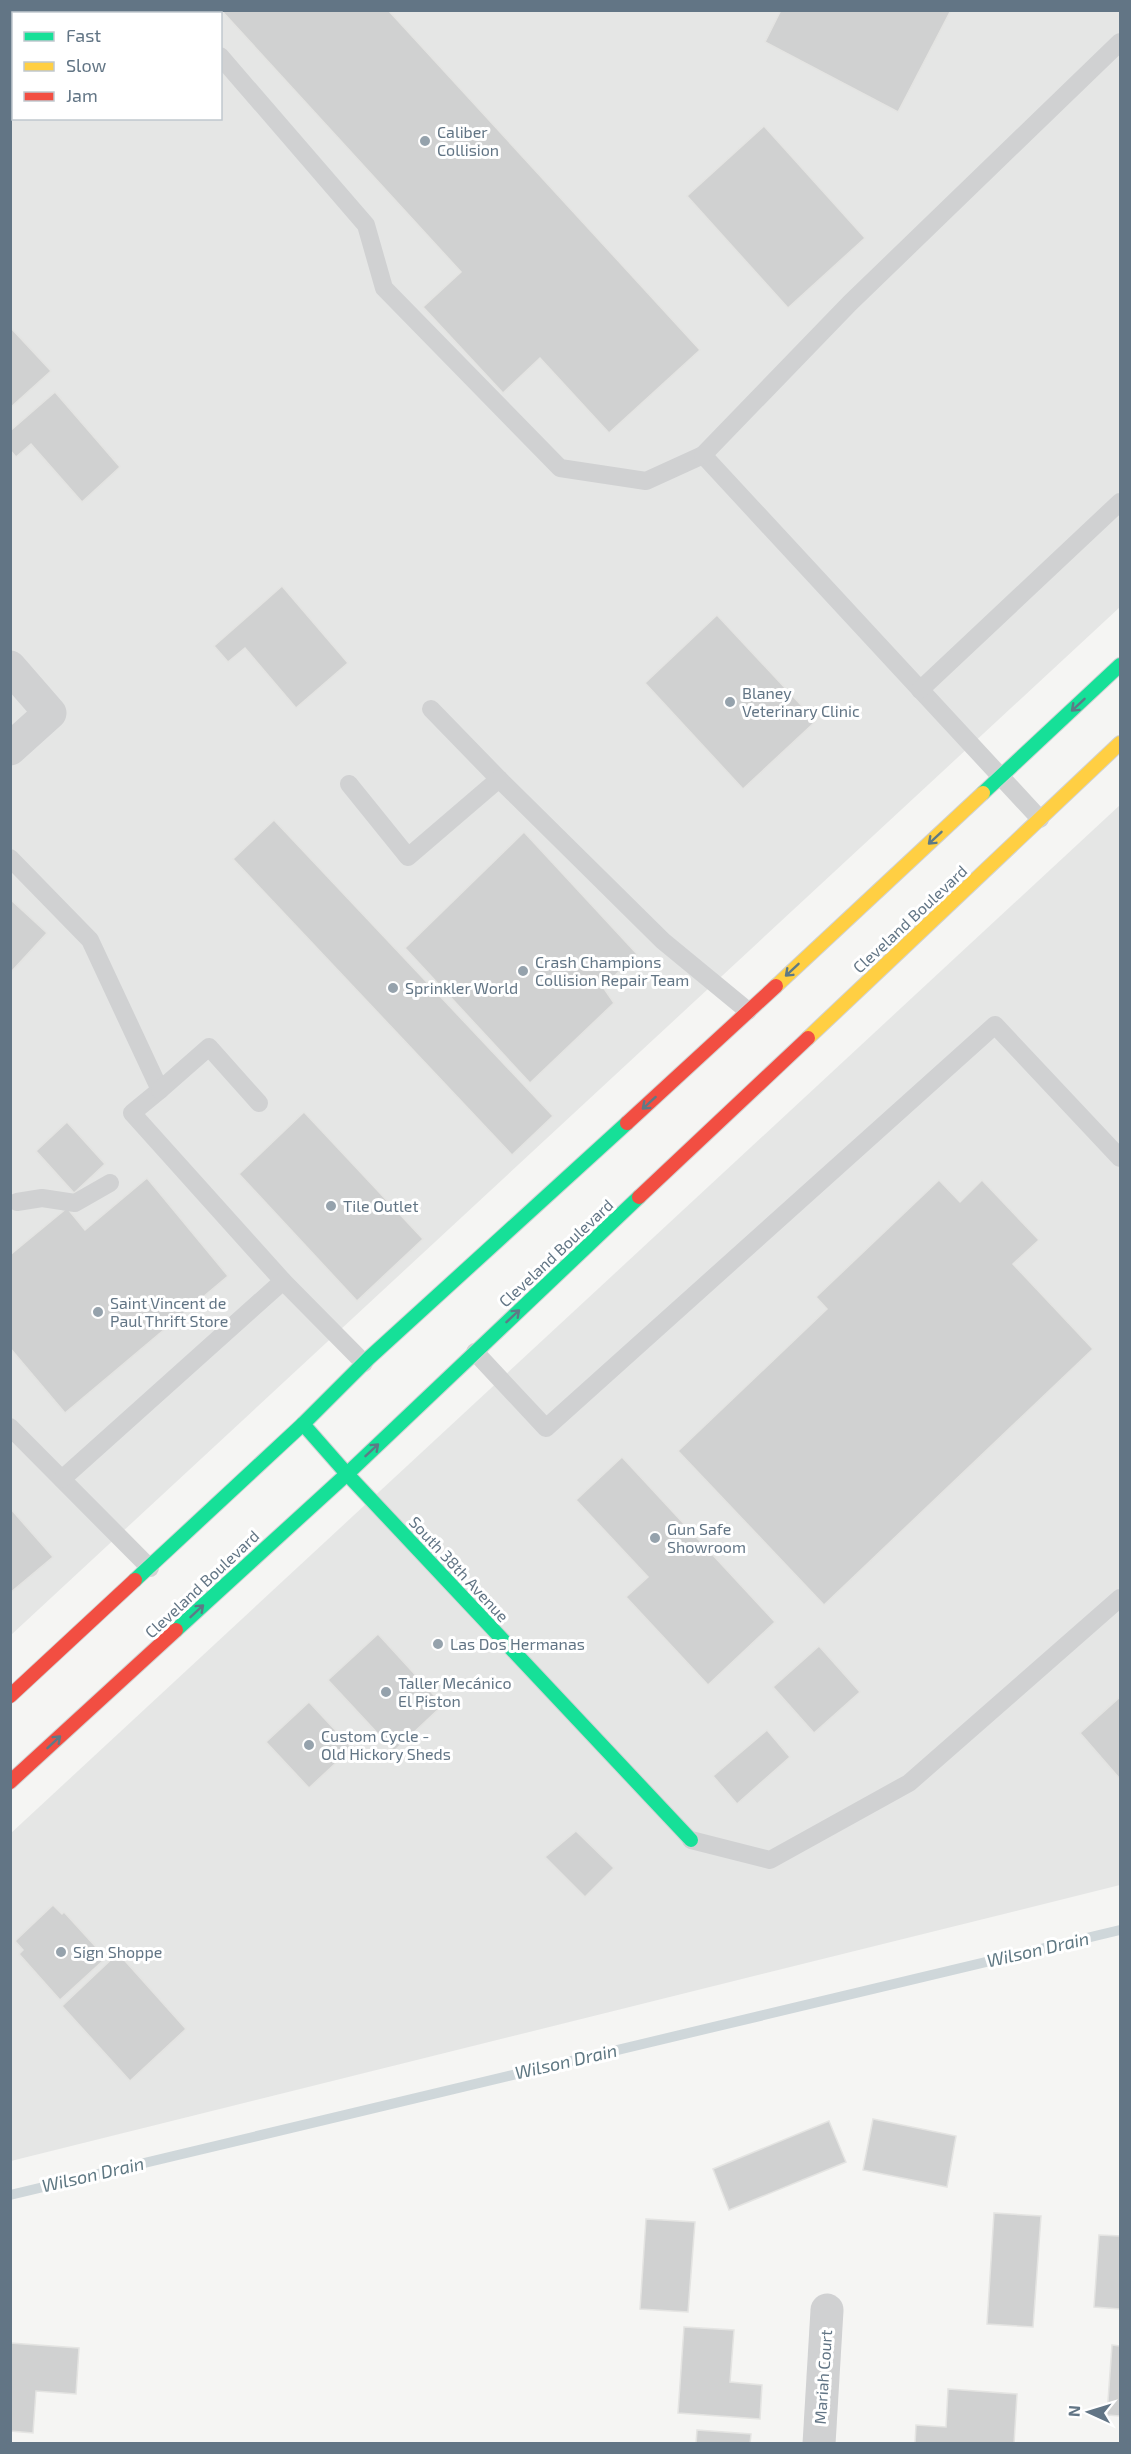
<svg xmlns="http://www.w3.org/2000/svg" width="1131" height="2454" font-family="'Exo 2',sans-serif">
<style>
.built{fill:#e5e6e5;fill-rule:evenodd}
.lines{fill:none;stroke-linecap:round;stroke-linejoin:round}
.stream{stroke:#cfd7da;stroke-width:10}
.building{fill:#d0d1d1;stroke:#e4e4e2;stroke-width:1.5}
.fast-casing{stroke:#d0d2d3;stroke-width:16}
.slow-casing{stroke:#d0d2d3;stroke-width:16}
.jam-casing{stroke:#d0d2d3;stroke-width:16}
.lane{stroke:#d0d1d2;stroke-width:18}
.street{stroke:#d0d1d2;stroke-width:33}
.fast{stroke:#16e098;stroke-width:14}
.slow{stroke:#ffcf43;stroke-width:14}
.jam{stroke:#f24e42;stroke-width:14}
.oneway{stroke:#5e7a86}
.poi-dot{fill:#95a2ac;stroke:#fff;stroke-width:2}
.labels{text-anchor:middle;stroke-width:6;stroke-linejoin:round;paint-order:stroke}
.poi-label{font-size:16px;fill:#627585;stroke:#fff;text-anchor:start}
.street-label{font-size:16px;fill:#627585;stroke:#fff}
.water-label{font-size:18px;font-style:italic;fill:#5e7782;stroke:#fff}
</style>
<rect width="100%" height="100%" fill="#f5f5f3"/>
<g class="built">
<path d="M11,11H1120V607L11,1635ZM14,14H220V118H14Z"/>
<polygon points="1120,805 1120,1885 11,2161 10,1834"/>
</g>
<g class="lines">
<polyline class="stream" points="10,2195 1120,1930"/>
</g>
<g class="building">
<polygon points="221,10 388,10 700,350 609,433 540,358 503,393 423,307 461,272"/>
<polygon points="781,10 951,10 898,112 765,42"/>
<polygon points="764,126 865,238 788,308 687,196"/>
<polygon points="10,327 51,371 10,408"/>
<polygon points="55,392 120,467 82,502 31,444 16,457 10,450 10,431"/>
<polygon points="282,586 348,663 296,708 245,648 228,662 214,646"/>
<polygon points="717,615 816,721 743,789 645,683"/>
<polygon points="274,820 553,1116 512,1155 233,859"/>
<polygon points="524,832 637,954 603,987 614,1003 530,1083 405,948"/>
<polygon points="10,899 47,933 12,971 10,970"/>
<polygon points="304,1112 423,1239 357,1301 239,1174"/>
<polygon points="67,1122 105,1164 74,1193 36,1151"/>
<polygon points="147,1178 228,1276 65,1413 10,1348 10,1255 67,1208 85,1230"/>
<polygon points="939,1180 960,1202 982,1180 1039,1240 1013,1264 1093,1349 824,1605 678,1451 827,1309 816,1297"/>
<polygon points="622,1457 775,1622 708,1685 626,1597 648,1577 576,1500"/>
<polygon points="10,1508 53,1557 10,1593"/>
<polygon points="378,1634 443,1705 394,1751 328,1680"/>
<polygon points="819,1646 860,1692 814,1733 773,1687"/>
<polygon points="1120,1697 1120,1779 1080,1733"/>
<polygon points="309,1702 352,1748 309,1788 266,1742"/>
<polygon points="767,1730 790,1757 737,1804 713,1776"/>
<polygon points="576,1831 614,1868 585,1897 545,1857"/>
<polygon points="53,1905 62,1914 64,1912 106,1958 60,2000 19,1954 23,1950 15,1941"/>
<polygon points="118,1953 186,2029 130,2081 62,2006"/>
<polygon points="873,2119 956,2136 947,2187 863,2170"/>
<polygon points="829,2121 846,2162 729,2210 713,2169"/>
<polygon points="994,2213 1041,2216 1033,2327 987,2324"/>
<polygon points="646,2219 695,2222 688,2312 640,2309"/>
<polygon points="1099,2235 1120,2236 1120,2309 1094,2307"/>
<polygon points="684,2327 734,2330 730,2382 762,2385 760,2419 678,2413"/>
<polygon points="10,2343 79,2348 76,2394 36,2391 33,2433 10,2431"/>
<polygon points="1112,2345 1120,2346 1120,2416 1107,2415"/>
<polygon points="948,2389 1017,2394 1014,2444 915,2444 916,2425 946,2427"/>
<polygon points="697,2430 751,2434 750,2444 696,2444"/>
</g>
<g class="lines">
<defs>
<g id="fast">
<polyline points="983,793 1120,665"/>
<polyline points="303,1424 347,1474 691,1840"/>
<polyline points="135,1580 303,1424 369,1358 627,1123"/>
<polyline points="176,1630 347,1474 639,1197"/>
</g>
<g id="slow">
<polyline points="776,986 983,793"/>
<polyline points="808,1038 1120,743"/>
</g>
<g id="jam">
<polyline points="627,1123 776,986"/>
<polyline points="639,1197 808,1038"/>
<polyline points="10,1696 135,1580"/>
<polyline points="10,1782 176,1630"/>
</g>
</defs>
<use href="#fast" class="fast-casing"/>
<use href="#slow" class="slow-casing"/>
<use href="#jam" class="jam-casing"/>
<g class="lane">
<polyline points="181,10 183,14"/>
<polyline points="220,56 366,225 384,288 560,468 646,481 703,455 1040,819"/>
<polyline points="703,455 850,303 1120,42"/>
<polyline points="920,690 1120,502"/>
<polyline points="431,709 499,779"/>
<polyline points="349,784 408,857 499,779 663,941 748,1011"/>
<polyline points="10,858 90,940 160,1090 132,1113 283,1281"/>
<polyline points="160,1090 209,1047 259,1103"/>
<polyline points="17,1202 42,1198 75,1203 110,1183"/>
<polyline points="475,1352 546,1428 995,1025 1120,1158"/>
<polyline points="10,1427 150,1568"/>
<polyline points="62,1479 283,1281 364,1363"/>
<polyline points="691,1840 770,1860 909,1783 1120,1598"/>
</g>
<g class="street">
<polyline points="10,667 50,713 10,749"/>
<polyline points="819,2444 827,2310"/>
</g>
<use href="#fast" class="fast"/>
<use href="#slow" class="slow"/>
<use href="#jam" class="jam"/>
</g>
<defs><path id="oneway-shaft" d="M-6 0H5M1.5-3L5.5 0L1.5 3" fill="none" stroke-width="1.6" stroke-linecap="round" stroke-linejoin="round" transform="scale(1.5)"/></defs>
<g class="oneway">
<use href="#oneway-shaft" transform="translate(1078 705) rotate(137)"/>
<use href="#oneway-shaft" transform="translate(935 838) rotate(137)"/>
<use href="#oneway-shaft" transform="translate(792 970) rotate(137)"/>
<use href="#oneway-shaft" transform="translate(649 1103) rotate(138)"/>
<use href="#oneway-shaft" transform="translate(513 1316) rotate(-43)"/>
<use href="#oneway-shaft" transform="translate(372 1450) rotate(-43)"/>
<use href="#oneway-shaft" transform="translate(197 1611) rotate(-43)"/>
<use href="#oneway-shaft" transform="translate(54 1742) rotate(-43)"/>
</g>
<g class="poi-dot">
<circle cx="425" cy="141" r="6"/>
<circle cx="730" cy="702" r="6"/>
<circle cx="523" cy="971" r="6"/>
<circle cx="393" cy="988" r="6"/>
<circle cx="331" cy="1206" r="6"/>
<circle cx="98" cy="1312" r="6"/>
<circle cx="655" cy="1538" r="6"/>
<circle cx="438" cy="1644" r="6"/>
<circle cx="386" cy="1692" r="6"/>
<circle cx="309" cy="1745" r="6"/>
<circle cx="61" cy="1952" r="6"/>
</g>
<g class="labels">
<g class="poi-label">
<text x="437" y="138">Caliber<tspan x="437" dy="18">Collision</tspan></text>
<text x="742" y="699">Blaney<tspan x="742" dy="18">Veterinary Clinic</tspan></text>
<text x="535" y="968">Crash Champions<tspan x="535" dy="18">Collision Repair Team</tspan></text>
<text x="405" y="994">Sprinkler World</text>
<text x="343" y="1212">Tile Outlet</text>
<text x="110" y="1309">Saint Vincent de<tspan x="110" dy="18">Paul Thrift Store</tspan></text>
<text x="667" y="1535">Gun Safe<tspan x="667" dy="18">Showroom</tspan></text>
<text x="450" y="1650">Las Dos Hermanas</text>
<text x="398" y="1689">Taller Mecánico<tspan x="398" dy="18">El Piston</tspan></text>
<text x="321" y="1742">Custom Cycle -<tspan x="321" dy="18">Old Hickory Sheds</tspan></text>
<text x="73" y="1958">Sign Shoppe</text>
</g>
<g class="street-label">
<text transform="translate(910 919) rotate(-43)" y="6">Cleveland Boulevard</text>
<text transform="translate(556 1253) rotate(-43)" y="6">Cleveland Boulevard</text>
<text transform="translate(459 1569) rotate(47)" y="6">South 38th Avenue</text>
<text transform="translate(202 1584) rotate(-43)" y="6">Cleveland Boulevard</text>
<text transform="translate(823 2377) rotate(-86)" y="6">Mariah Court</text>
</g>
<g class="water-label">
<text transform="translate(1038 1950) rotate(-13)" y="6">Wilson Drain</text>
<text transform="translate(566 2062) rotate(-13)" y="6">Wilson Drain</text>
<text transform="translate(93 2175) rotate(-13)" y="6">Wilson Drain</text>
</g>
</g>
<rect width="1131" height="2454" fill="none" stroke="#627585" stroke-width="24"/>
<rect x="12" y="12" width="210" height="108" fill="#ffffff" stroke="#c0c8ce" stroke-width="1.5"/>
<rect x="24" y="32" width="30" height="9" fill="#16e098" stroke="#c0c8ce" stroke-width="1.5"/>
<text x="66" y="42" font-size="18" fill="#627585">Fast</text>
<rect x="24" y="62" width="30" height="9" fill="#ffcf43" stroke="#c0c8ce" stroke-width="1.5"/>
<text x="66" y="72" font-size="18" fill="#627585">Slow</text>
<rect x="24" y="92" width="30" height="9" fill="#f24e42" stroke="#c0c8ce" stroke-width="1.5"/>
<text x="66" y="102" font-size="18" fill="#627585">Jam</text>
<g transform="translate(1089 2412) rotate(274)" stroke="#ffffff" stroke-width="4.5" paint-order="stroke">
<path d="M0-4.5L10 22L0 15L-10 22Z" fill="#627585"/>
<text y="-9" font-size="16" font-weight="bold" text-anchor="middle" fill="#627585">N</text>
</g>
</svg>
